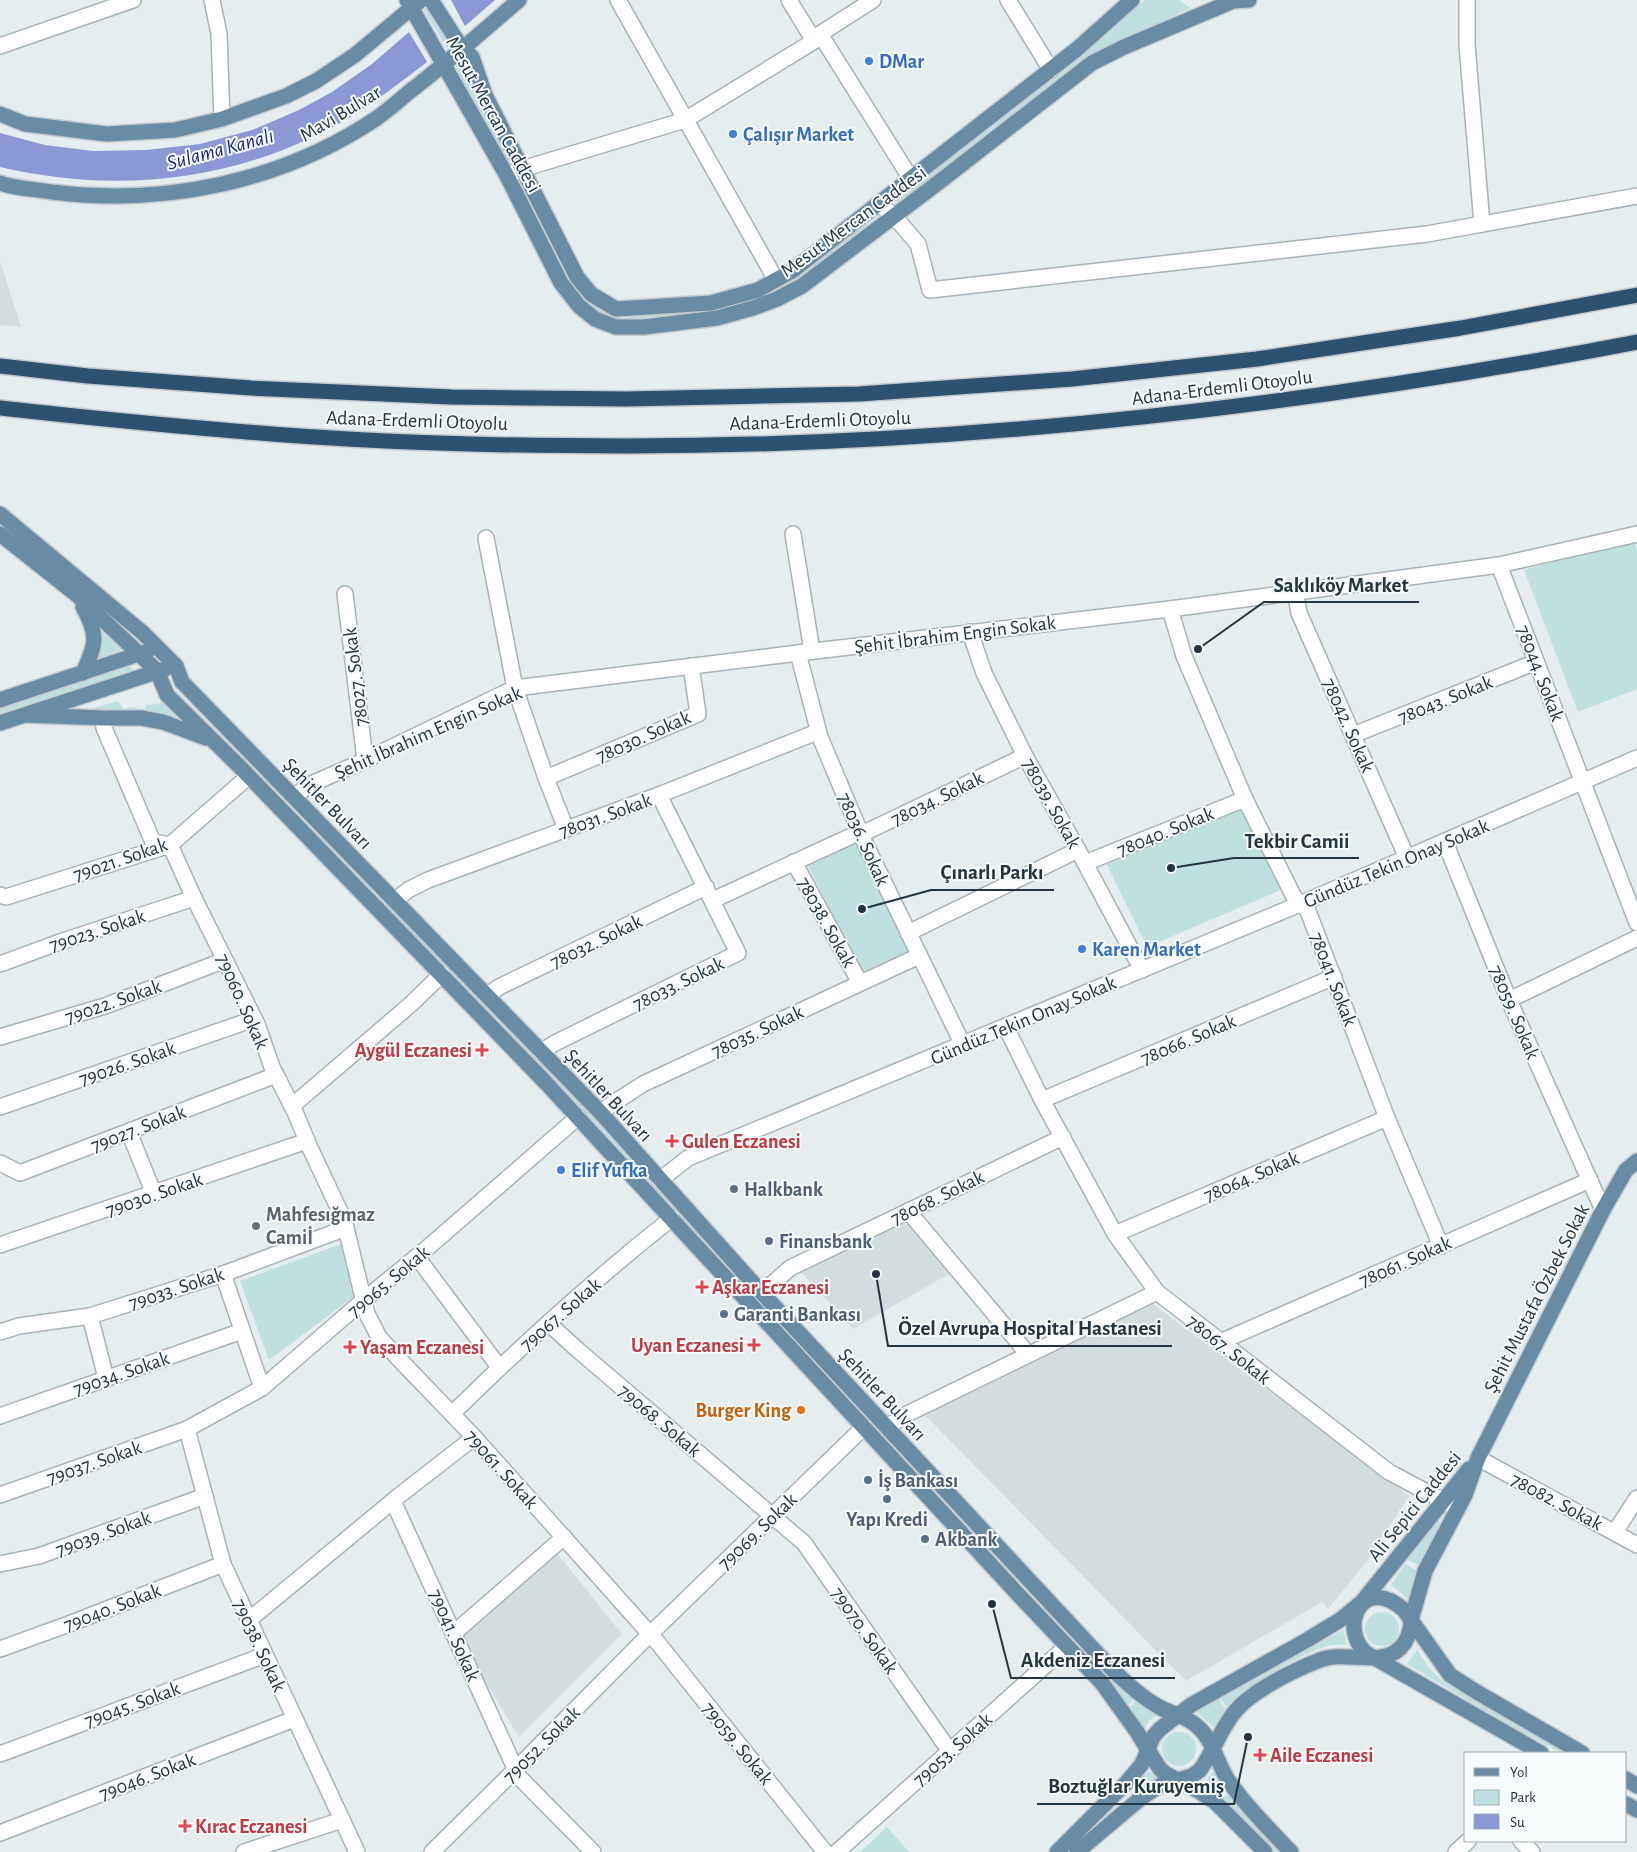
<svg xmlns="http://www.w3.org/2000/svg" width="1637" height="1852" font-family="'Alegreya Sans',sans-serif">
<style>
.built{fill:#d3dcdf}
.green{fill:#bee0de}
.water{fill:#8c98d5}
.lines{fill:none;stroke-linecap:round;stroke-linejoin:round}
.minor-casing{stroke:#a7b2b8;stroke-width:18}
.major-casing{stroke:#c6cace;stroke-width:18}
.highway-casing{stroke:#c6cace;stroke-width:18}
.minor{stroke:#fff;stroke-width:15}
.major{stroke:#688ca6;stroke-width:15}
.highway{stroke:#2d5170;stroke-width:15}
.shop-dot{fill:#3f7fe0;stroke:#f6fafb;stroke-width:2}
.health-dot{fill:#e0444e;stroke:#f6fafb;stroke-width:2}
.service-dot{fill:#5c6f8a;stroke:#f6fafb;stroke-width:2}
.worship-dot{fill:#6b7280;stroke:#f6fafb;stroke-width:2}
.food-dot{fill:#e8710a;stroke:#f6fafb;stroke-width:2}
.labels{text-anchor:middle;stroke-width:4;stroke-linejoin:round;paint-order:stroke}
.shop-label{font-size:20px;font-weight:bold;fill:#366cbe;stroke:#f6fafb;text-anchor:start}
.street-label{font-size:20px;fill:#233542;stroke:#f6fafb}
.health-label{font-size:20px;font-weight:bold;fill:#be3a42;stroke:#f6fafb;text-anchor:start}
.service-label{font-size:20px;font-weight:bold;fill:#4e5e75;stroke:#f6fafb;text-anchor:start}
.worship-label{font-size:20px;font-weight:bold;fill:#5b616d;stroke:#f6fafb;text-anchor:start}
.food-label{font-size:20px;font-weight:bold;fill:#c56008;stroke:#f6fafb;text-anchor:end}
.water-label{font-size:21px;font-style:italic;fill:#1a2a81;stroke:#f6fafb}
.leader{fill:none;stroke:#233542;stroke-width:2}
.callout-dot{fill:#233542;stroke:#f6fafb;stroke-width:2}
.callout-label{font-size:21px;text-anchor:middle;font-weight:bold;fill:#233542;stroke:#f6fafb;stroke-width:4;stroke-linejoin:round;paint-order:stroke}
</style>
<rect width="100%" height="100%" fill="#e5edef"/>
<g class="built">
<polygon points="0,261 21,327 0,325"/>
<polygon points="904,1219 954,1271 853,1329 801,1272"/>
<polygon points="1153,1304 1409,1496 1367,1561 1328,1609 1322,1602 1186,1681 922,1412"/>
<polygon points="556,1552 622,1634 519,1737 458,1636"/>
</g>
<g class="green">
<polygon points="1145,0 1179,0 1190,8 1084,60 900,206 896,198 1080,55"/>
<polygon points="427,7 451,46 447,48 423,9"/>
<polygon points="465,57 514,169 511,170 455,65"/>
<polygon points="517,175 583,296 612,317 610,320 581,298 565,274 514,176"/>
<polygon points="866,222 871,227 795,281 760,300 712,313 629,319 630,316 711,309"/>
<polygon points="1634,540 1637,551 1637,689 1578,712 1524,570"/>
<polygon points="97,623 126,648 95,659"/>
<polygon points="130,666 133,672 0,713 0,709"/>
<polygon points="118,701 123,709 134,707 137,708 137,712 80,712"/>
<polygon points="162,703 177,718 144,712 146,705"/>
<polygon points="218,731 284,797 377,893 374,895"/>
<polygon points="1239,801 1281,890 1147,947 1105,861"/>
<polygon points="861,840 915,951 864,975 808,866"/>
<polygon points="382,899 499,1020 497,1022 380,901"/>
<polygon points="501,1022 588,1112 669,1201 667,1203 586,1114 499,1024"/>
<polygon points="673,1205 794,1337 791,1339 671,1207"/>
<polygon points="344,1243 360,1292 269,1360 240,1281"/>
<polygon points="797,1340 898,1449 895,1451 794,1342"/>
<polygon points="900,1451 1135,1698 1128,1705 1109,1681 898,1454"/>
<polygon points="1438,1519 1440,1523 1420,1566 1408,1560"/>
<polygon points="1405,1564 1418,1571 1408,1599 1391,1585"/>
<circle cx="1382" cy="1629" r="17"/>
<path d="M1343,1630L1347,1645C1340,1645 1332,1644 1324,1647C1298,1656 1244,1686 1226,1707L1221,1698Z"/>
<polygon points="1417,1650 1429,1668 1442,1681 1563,1752 1562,1753 1506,1723 1407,1664"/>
<polygon points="1219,1699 1225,1709 1214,1727 1195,1711"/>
<polygon points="1137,1700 1158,1714 1148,1722 1145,1729 1130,1708"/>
<circle cx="1179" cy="1749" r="17"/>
<polygon points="1149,1771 1157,1779 1136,1790 1133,1787"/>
<polygon points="1214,1771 1227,1790 1220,1796 1203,1784"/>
<polygon points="1229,1793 1280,1852 1275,1852 1223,1798"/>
<polygon points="887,1827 909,1852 860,1852"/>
</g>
<g class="water">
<polygon points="451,0 495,0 465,26"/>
<path d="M409,32L427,62C401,82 375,102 347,119C241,181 119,195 0,167V133L45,145L93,151L146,150L200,144L252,130L299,110L332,92L372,64Z"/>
</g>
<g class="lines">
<defs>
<g id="minor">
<polyline points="212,0 219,34 222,119"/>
<polyline points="618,0 776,280"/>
<polyline points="789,0 814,41"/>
<polyline points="1008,0 1051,70"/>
<polyline points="1467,0 1467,45 1482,224"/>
<polyline points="820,34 911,179"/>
<polyline points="0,46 133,0"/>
<polyline points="507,176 522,169 685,120 806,46 814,41 820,34 873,0"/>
<polyline points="879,204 894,216 918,244 930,290 1427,234 1637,196"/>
<polyline points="793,534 812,651"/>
<polyline points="486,538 515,688 546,778 566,829"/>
<polyline points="1499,565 1637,923"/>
<polyline points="1295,592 1299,613 1407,858"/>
<polyline points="345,594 365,760"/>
<polyline points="1170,609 1184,656 1245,799 1294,897 1308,911 1387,1118 1441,1246"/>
<polyline points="970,632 984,673 1025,756 1078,850 1142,970"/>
<polyline points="798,653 820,737 863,839 963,1045"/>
<polyline points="104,718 104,728 153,842 170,845 194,898 257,1024 272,1067 295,1112 310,1148 344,1220 367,1314 379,1337 396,1356 475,1438 658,1643 825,1852"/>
<polyline points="1353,735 1536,662"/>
<polyline points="546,778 698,714 691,666"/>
<polyline points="294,797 309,785 359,763 515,688 798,653 1170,609 1499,565 1637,534"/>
<polyline points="1445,842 1509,1000 1603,1210"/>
<polyline points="794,862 860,983"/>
<polyline points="1085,863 1245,799"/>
<polyline points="0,895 6,897 170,845 249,776"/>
<polyline points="713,900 860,832 868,831 1025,756"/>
<polyline points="395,901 408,890 428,880 659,795 817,732"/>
<polyline points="908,933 1078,850"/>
<polyline points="0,964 60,942 194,898"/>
<polyline points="487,996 499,987 706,887"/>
<polyline points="1509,1000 1637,938"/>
<polyline points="1006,1027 1042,1100 1115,1234 1157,1292 1389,1472 1453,1506"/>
<polyline points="0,1037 105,1006 225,960"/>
<polyline points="541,1052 555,1043 738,953 659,795"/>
<polyline points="1042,1100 1334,977"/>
<polyline points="292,1106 411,1004 442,974"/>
<polyline points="0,1107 254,1019"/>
<polyline points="600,1112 643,1084 919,956"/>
<polyline points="129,1132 154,1194"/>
<polyline points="0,1163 20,1173 276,1075"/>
<polyline points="660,1180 688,1158 1300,904 1637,758"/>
<polyline points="908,1211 1028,1354"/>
<polyline points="1115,1234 1387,1118"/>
<polyline points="0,1245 307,1141"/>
<polyline points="417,1257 499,1367"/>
<polyline points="223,1274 262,1388"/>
<polyline points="762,1293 790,1268 1063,1137"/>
<polyline points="90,1316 106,1378"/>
<polyline points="548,1323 579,1351 804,1543 949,1750"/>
<polyline points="0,1332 19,1326 90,1316 223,1274 346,1228"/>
<polyline points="1220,1342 1590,1180"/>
<path d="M452,1414C522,1345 595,1279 672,1218"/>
<polyline points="0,1416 242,1331"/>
<polyline points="887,1427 905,1415 1157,1292"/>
<polyline points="187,1429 223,1564 357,1852"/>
<polyline points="1478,1458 1637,1545"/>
<polyline points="0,1495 187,1429 262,1388 365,1299 425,1250 578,1117"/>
<polyline points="393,1501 519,1777 593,1852"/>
<polyline points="1615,1532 1637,1498"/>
<polyline points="0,1564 39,1556 205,1496"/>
<polyline points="249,1620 400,1495 472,1439 475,1438"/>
<polyline points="454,1633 564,1537"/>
<polyline points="0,1649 69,1624 223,1564"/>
<polyline points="0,1754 265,1655"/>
<polyline points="0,1833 294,1719"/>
<polyline points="1521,1841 1532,1852"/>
<polyline points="244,1852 342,1820"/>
<polyline points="432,1852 524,1761 643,1641 864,1427"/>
<polyline points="837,1852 1067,1646"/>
<polyline points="1456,1852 1468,1841"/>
</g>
<g id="major">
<polyline points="407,0 507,176 561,283 579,306 595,319 616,327 644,327 717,318 753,308 777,299 802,286 943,179 1092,63 1124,47 1233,1 1249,0"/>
<polyline points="431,0 458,42 472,57 485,95 577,277 591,294 616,309 711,303 758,290 792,271 1077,49 1132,0"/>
<polyline points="0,114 25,124 107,134 175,130 222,119 286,96 316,81 355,55 421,0"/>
<path d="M0,183C17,189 35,189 52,192C165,206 282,182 377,118C388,110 399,101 409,92C447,63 483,31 519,0"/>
<path d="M0,514L143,633L176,666L182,682L187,687L600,1112L762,1293L1110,1667C1125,1682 1142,1698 1161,1708C1173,1714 1188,1717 1198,1727C1213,1740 1217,1763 1228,1780C1246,1806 1269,1829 1291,1852"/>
<polyline points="0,534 77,595 157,671 167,695 240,767 546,1083 1014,1590 1102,1683 1137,1732 1160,1769 1166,1774 1197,1790 1215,1802 1265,1852"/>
<path d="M83,673C96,643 99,637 83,607"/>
<polyline points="0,700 148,651"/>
<polyline points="25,715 104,718 141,718 163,722 206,738"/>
<polyline points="0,723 165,669"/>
<path d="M1541,1753L1366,1653C1338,1628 1362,1573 1404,1610L1450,1675L1475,1691L1582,1753"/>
<polyline points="1626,1779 1637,1786"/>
<polyline points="1626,1804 1637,1810"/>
<polyline points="1057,1852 1126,1783 1142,1764 1153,1737 1160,1729 1191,1705 1307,1640 1340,1620 1362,1602 1469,1469"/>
<path d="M1077,1852L1141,1798L1161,1785L1192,1776L1200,1770C1213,1752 1220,1731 1233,1714C1249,1692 1294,1670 1320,1660C1347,1649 1387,1671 1405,1642C1409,1635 1411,1628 1411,1620L1425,1571L1465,1495L1478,1458L1603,1210L1626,1170L1637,1161"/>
</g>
<g id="highway">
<polyline points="0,366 88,376 251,388 451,397 626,399 859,394 1072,379 1257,359 1461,328 1637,295"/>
<path d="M0,408C90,418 181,427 272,434C389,443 509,446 627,446C966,446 1305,406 1637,342"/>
</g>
</defs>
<use href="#minor" class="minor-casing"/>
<use href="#major" class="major-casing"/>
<use href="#highway" class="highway-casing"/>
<use href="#minor" class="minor"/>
<use href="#major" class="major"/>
<use href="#highway" class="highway"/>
</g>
<g class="shop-dot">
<circle cx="869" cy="61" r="5"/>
<circle cx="733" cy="134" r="5"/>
<circle cx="1082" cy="949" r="5"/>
<circle cx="561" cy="1170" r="5"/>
</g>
<g class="health-dot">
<path d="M479.5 1042.5h5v5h5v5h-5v5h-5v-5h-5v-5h5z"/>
<path d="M669.5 1133.5h5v5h5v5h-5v5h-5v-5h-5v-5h5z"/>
<path d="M699.5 1279.5h5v5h5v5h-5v5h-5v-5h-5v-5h5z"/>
<path d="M751.5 1337.5h5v5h5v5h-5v5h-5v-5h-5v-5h5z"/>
<path d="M347.5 1339.5h5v5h5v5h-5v5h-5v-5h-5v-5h5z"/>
<path d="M1257.5 1747.5h5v5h5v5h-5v5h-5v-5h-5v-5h5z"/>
<path d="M182.5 1818.5h5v5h5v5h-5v5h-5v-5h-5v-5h5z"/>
</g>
<g class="service-dot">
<circle cx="734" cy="1189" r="5"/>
<circle cx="769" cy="1241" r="5"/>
<circle cx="724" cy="1314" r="5"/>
<circle cx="868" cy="1480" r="5"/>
<circle cx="887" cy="1499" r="5"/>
<circle cx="925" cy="1539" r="5"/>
</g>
<circle class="worship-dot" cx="256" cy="1226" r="5"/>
<circle class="food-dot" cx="801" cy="1410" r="5"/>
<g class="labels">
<g class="shop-label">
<text x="879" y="68">DMar</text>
<text x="743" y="141">Çalışır Market</text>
<text x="1092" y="956">Karen Market</text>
<text x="571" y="1177">Elif Yufka</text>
</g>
<g class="street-label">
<text transform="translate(340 113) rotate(-31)" y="7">Mavi Bulvar</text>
<text transform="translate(494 114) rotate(61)" y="7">Mesut Mercan Caddesi</text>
<text transform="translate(853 221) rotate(-36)" y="7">Mesut Mercan Caddesi</text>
<text transform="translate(1222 387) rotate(-7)" y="7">Adana-Erdemli Otoyolu</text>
<text transform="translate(417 420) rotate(2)" y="7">Adana-Erdemli Otoyolu</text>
<text transform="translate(820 420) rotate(-2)" y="7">Adana-Erdemli Otoyolu</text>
<text transform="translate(955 634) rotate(-7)" y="7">Şehit İbrahim Engin Sokak</text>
<text transform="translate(1541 673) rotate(69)" y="7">78044. Sokak</text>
<text transform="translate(355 677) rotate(-97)" y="7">78027. Sokak</text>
<text transform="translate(1445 699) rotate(-22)" y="7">78043. Sokak</text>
<text transform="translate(1349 725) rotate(66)" y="7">78042. Sokak</text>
<text transform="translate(428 732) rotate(-24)" y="7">Şehit İbrahim Engin Sokak</text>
<text transform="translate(643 736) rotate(-24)" y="7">78030. Sokak</text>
<text transform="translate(937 798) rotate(-26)" y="7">78034. Sokak</text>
<text transform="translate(328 803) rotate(46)" y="7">Şehitler Bulvarı</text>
<text transform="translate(1052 803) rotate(61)" y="7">78039. Sokak</text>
<text transform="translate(605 815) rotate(-20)" y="7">78031. Sokak</text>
<text transform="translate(1165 831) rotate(-22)" y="7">78040. Sokak</text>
<text transform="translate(864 839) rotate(66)" y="7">78036. Sokak</text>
<text transform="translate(120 859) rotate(-19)" y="7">79021. Sokak</text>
<text transform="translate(1396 863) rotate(-23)" y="7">Gündüz Tekin Onay Sokak</text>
<text transform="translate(827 922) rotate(61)" y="7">78038. Sokak</text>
<text transform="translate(97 930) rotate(-18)" y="7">79023. Sokak</text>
<text transform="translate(596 941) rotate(-26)" y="7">78032. Sokak</text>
<text transform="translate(1334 979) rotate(69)" y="7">78041. Sokak</text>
<text transform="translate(678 983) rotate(-26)" y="7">78033. Sokak</text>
<text transform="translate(113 1001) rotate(-19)" y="7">79022. Sokak</text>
<text transform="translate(243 1001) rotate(66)" y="7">79060. Sokak</text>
<text transform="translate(1515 1012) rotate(67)" y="7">78059. Sokak</text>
<text transform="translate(1023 1020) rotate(-23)" y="7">Gündüz Tekin Onay Sokak</text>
<text transform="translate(757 1031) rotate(-25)" y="7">78035. Sokak</text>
<text transform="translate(1188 1039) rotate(-23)" y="7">78066. Sokak</text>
<text transform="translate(127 1063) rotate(-19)" y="7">79026. Sokak</text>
<text transform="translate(609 1095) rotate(47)" y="7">Şehitler Bulvarı</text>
<text transform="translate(138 1128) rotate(-21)" y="7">79027. Sokak</text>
<text transform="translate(1251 1176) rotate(-23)" y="7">78064. Sokak</text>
<text transform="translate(154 1194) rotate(-19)" y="7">79030. Sokak</text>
<text transform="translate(937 1197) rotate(-26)" y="7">78068. Sokak</text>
<text transform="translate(1405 1261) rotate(-24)" y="7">78061. Sokak</text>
<text transform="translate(388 1281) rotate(-40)" y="7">79065. Sokak</text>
<text transform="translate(176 1288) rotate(-18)" y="7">79033. Sokak</text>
<text transform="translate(1536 1298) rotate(-63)" y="7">Şehit Mustafa Özbek Sokak</text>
<text transform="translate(560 1314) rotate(-41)" y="7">79067. Sokak</text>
<text transform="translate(1229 1349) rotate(38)" y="7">78067. Sokak</text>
<text transform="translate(121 1373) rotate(-19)" y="7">79034. Sokak</text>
<text transform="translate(883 1394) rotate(47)" y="7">Şehitler Bulvarı</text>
<text transform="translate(660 1420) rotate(40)" y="7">79068. Sokak</text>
<text transform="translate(94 1462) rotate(-19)" y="7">79037. Sokak</text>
<text transform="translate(502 1469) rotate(48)" y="7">79061. Sokak</text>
<text transform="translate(1557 1501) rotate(28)" y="7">78082. Sokak</text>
<text transform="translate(1414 1506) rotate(-51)" y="7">Ali Sepici Caddesi</text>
<text transform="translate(757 1531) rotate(-44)" y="7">79069. Sokak</text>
<text transform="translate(103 1533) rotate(-20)" y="7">79039. Sokak</text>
<text transform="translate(112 1607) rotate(-21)" y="7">79040. Sokak</text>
<text transform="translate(865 1630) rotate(55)" y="7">79070. Sokak</text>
<text transform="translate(455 1635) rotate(66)" y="7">79041. Sokak</text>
<text transform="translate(260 1645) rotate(65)" y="7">79038. Sokak</text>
<text transform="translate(132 1704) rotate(-20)" y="7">79045. Sokak</text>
<text transform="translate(738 1743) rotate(51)" y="7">79059. Sokak</text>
<text transform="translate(541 1744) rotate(-45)" y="7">79052. Sokak</text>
<text transform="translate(952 1749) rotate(-42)" y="7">79053. Sokak</text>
<text transform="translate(147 1776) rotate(-21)" y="7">79046. Sokak</text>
</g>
<g class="health-label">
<text x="472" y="1057" text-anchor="end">Aygül Eczanesi</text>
<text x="682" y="1148">Gulen Eczanesi</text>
<text x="712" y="1294">Aşkar Eczanesi</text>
<text x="744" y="1352" text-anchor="end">Uyan Eczanesi</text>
<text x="360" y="1354">Yaşam Eczanesi</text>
<text x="1270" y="1762">Aile Eczanesi</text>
<text x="195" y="1833">Kırac Eczanesi</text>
</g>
<g class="service-label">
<text x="744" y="1196">Halkbank</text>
<text x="779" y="1248">Finansbank</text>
<text x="734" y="1321">Garanti Bankası</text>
<text x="878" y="1487">İş Bankası</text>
<text x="887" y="1526" text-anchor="middle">Yapı Kredi</text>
<text x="935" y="1546">Akbank</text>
</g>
<g class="worship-label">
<text x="266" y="1221">Mahfesığmaz<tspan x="266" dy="23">Camiİ</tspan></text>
</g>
<g class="food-label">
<text x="791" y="1417">Burger King</text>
</g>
<g class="water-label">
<text transform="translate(220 149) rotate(-15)" y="7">Sulama Kanalı</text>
</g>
</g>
<path class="leader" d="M1198 649L1264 602H1419M1171 868L1234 858H1359M862 909L931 890H1054M876 1274L888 1346H1172M992 1604L1011 1678H1175M1248 1737L1234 1804H1037"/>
<g class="callout-dot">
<circle cx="1198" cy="649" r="5"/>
<circle cx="1171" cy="868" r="5"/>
<circle cx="862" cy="909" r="5"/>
<circle cx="876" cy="1274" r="5"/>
<circle cx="992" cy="1604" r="5"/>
<circle cx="1248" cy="1737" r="5"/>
</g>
<g class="callout-label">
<text x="1341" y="592">Saklıköy Market</text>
<text x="1297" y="848">Tekbir Camii</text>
<text x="992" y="879">Çınarlı Parkı</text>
<text x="1030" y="1335">Özel Avrupa Hospital Hastanesi</text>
<text x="1093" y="1667">Akdeniz Eczanesi</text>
<text x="1136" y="1793">Boztuğlar Kuruyemiş</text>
</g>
<rect x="1464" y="1752" width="162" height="90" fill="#f6fafb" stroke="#a2abb1"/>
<rect x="1474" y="1768" width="25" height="8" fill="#688ca6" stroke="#a2abb1"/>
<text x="1510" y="1777" font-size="15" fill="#233542">Yol</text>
<rect x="1474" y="1790" width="25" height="15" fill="#bee0de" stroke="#a2abb1"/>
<text x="1510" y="1802" font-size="15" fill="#233542">Park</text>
<rect x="1474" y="1814" width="25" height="15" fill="#8c98d5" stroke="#a2abb1"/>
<text x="1510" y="1827" font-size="15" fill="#233542">Su</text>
</svg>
